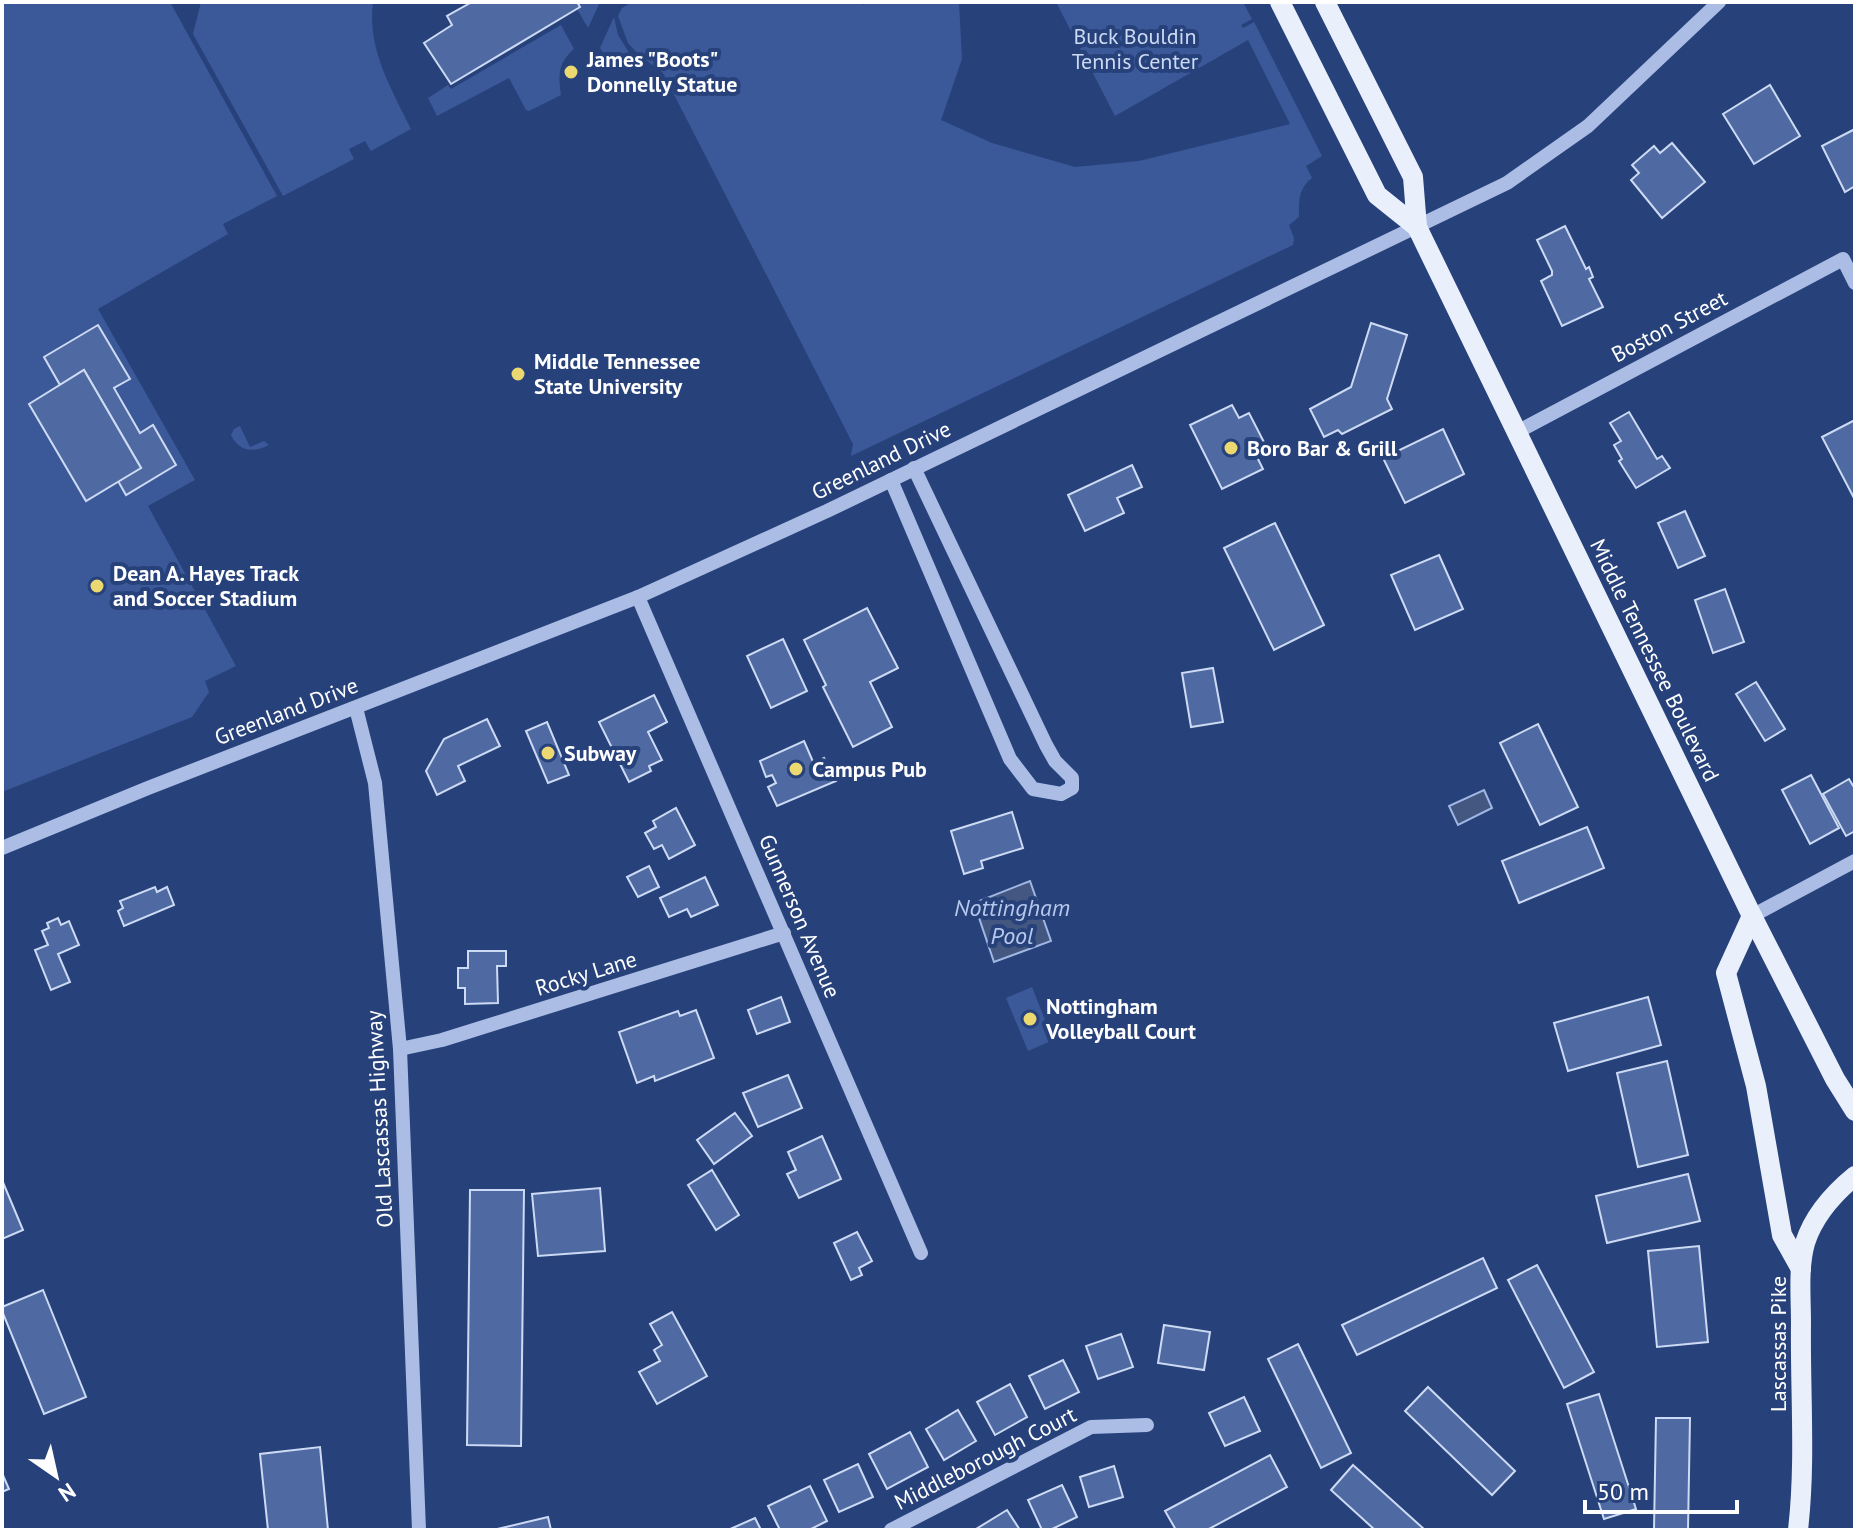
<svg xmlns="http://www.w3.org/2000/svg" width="1857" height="1532" font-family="'PT Sans',sans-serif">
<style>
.green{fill:#3b5998}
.water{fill:#435781;stroke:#a0b7e4;stroke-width:2}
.building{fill:#4f6aa3;stroke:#cddaf3;stroke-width:2}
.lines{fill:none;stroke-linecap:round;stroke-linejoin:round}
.minor{stroke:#abbde4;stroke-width:14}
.major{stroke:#eaeffc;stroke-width:20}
.poi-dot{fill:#ecd871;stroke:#27417b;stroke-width:3}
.labels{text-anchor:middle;stroke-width:8;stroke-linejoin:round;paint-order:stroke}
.park-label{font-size:22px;fill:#cddaf3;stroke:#27417b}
.poi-label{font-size:22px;font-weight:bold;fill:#fff;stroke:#27417b;text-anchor:start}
.street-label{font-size:22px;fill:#fff;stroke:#27417b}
.water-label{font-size:24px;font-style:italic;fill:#b6c8ec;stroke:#27417b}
</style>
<rect width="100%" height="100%" fill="#27417b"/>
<g class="green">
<polygon points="2,2 170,2 277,196 223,224 228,234 98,309 195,480 148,506 236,666 205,681 209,692 192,717 2,792"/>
<path d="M201,2H373C367,49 391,88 411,129L371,151L365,141L349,149L354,159L283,196L193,34Z"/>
<polygon points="573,2 600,2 588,28"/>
<path d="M632,2H861L863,5L868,2H959L962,59L941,120L992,143L1075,167L1139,161L1290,124L1248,40L1115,116L1056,2H1243L1252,19L1241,25L1243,28L1254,22L1322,156L1306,166L1312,178C1298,189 1299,200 1299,217L1289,225L1294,238L1293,245L851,456L853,444L663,73L639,55L628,43L618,16L622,8Z"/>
<polygon points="614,17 618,35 633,59 621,68 612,67 600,48"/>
<path d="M561,25L574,49C558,63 558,75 561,95L529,111L526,110L509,78L437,116L428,98L448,85L451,89Z"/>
<path d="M240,426L250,447L264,441L269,445C254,453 239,452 231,435L234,429Z"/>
<polygon points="1032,987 1053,1040 1028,1051 1006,998"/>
</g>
<g class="water">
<polygon points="1484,790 1492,808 1458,825 1449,806"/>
<polygon points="1030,881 1051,941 994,962 974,903"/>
</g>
<g class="building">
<polygon points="472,2 577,2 580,7 451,84 424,43 452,25 447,16"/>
<polygon points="1770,85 1800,136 1754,164 1723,114"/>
<polygon points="1855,129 1855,186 1845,192 1822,146"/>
<polygon points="1672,143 1705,182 1662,218 1631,180 1639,173 1632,165 1654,146 1660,153"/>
<polygon points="1565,226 1586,269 1589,267 1593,277 1589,279 1603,307 1562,326 1541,281 1552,275 1552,271 1537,240"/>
<polygon points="1371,323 1407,335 1387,399 1392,409 1342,434 1338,430 1324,437 1310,409 1351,387"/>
<polygon points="98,325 130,379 114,388 140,433 153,425 176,465 126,495 118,481 141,468 84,370 60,385 44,357"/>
<polygon points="84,370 141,468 86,501 29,404"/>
<polygon points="1232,405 1239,418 1249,413 1266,446 1254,451 1263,469 1222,489 1190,425"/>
<polygon points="1629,412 1657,459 1662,456 1670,468 1636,488 1619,461 1622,459 1614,445 1621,441 1610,423"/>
<polygon points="1855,420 1855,500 1822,437"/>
<polygon points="1443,429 1464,474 1405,503 1383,458"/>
<polygon points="1132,465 1142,487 1117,498 1124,513 1085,531 1068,495"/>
<polygon points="1685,511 1705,556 1678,568 1658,523"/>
<polygon points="1275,523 1324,625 1274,650 1224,548"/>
<polygon points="1439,555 1463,609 1415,630 1391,575"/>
<polygon points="1725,589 1744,642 1713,653 1695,600"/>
<polygon points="867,608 898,668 870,682 892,727 853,747 823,687 826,685 804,640"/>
<polygon points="783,639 807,691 771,708 747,656"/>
<polygon points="1213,668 1223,722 1191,727 1182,673"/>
<polygon points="1756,682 1785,729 1765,741 1736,694"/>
<polygon points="654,695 667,722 648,732 662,760 649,766 651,771 629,782 599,722"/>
<polygon points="487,719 500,746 458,766 465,781 437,795 426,771 444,739"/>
<polygon points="547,722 569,775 548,783 526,731"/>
<polygon points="1538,724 1578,807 1540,825 1500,743"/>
<polygon points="804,741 814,764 824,758 836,781 777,806 768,787 776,783 772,775 766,777 760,761"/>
<polygon points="1811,775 1839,828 1810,844 1782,790"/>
<polygon points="1849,779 1855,789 1855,831 1846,836 1823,794"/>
<polygon points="676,808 695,845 669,859 662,845 654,849 645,833 656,827 653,821"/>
<polygon points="1012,812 1023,848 981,861 983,868 964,874 951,831"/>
<polygon points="1587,827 1604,868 1519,903 1502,861"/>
<polygon points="649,866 659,887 638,897 627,877"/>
<polygon points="705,877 718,905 691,917 687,909 669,917 660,898"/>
<polygon points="155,887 157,892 167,887 174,905 124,926 118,911 123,908 120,901"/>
<polygon points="58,918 61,925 69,921 79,945 58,954 70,982 51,990 35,950 48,945 42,931 49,928 47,923"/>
<polygon points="468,951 506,951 506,966 497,966 498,1003 465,1004 465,988 458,988 458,968 468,968"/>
<polygon points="781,997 790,1022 757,1034 748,1010"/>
<polygon points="1648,997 1661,1045 1568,1071 1554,1023"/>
<polygon points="696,1010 714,1058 655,1081 654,1076 637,1083 619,1032 678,1011 680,1016"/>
<polygon points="1667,1061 1688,1155 1638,1167 1617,1073"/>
<polygon points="788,1075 802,1108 758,1127 743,1093"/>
<polygon points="735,1113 752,1136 714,1164 697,1140"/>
<polygon points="822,1136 841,1179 799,1198 787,1174 796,1170 788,1152"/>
<polygon points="712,1170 739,1215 716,1230 688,1185"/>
<polygon points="1688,1174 1700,1221 1607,1243 1596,1196"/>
<polygon points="2,1180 23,1230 2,1239"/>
<polygon points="600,1188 605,1251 538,1256 532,1194"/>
<polygon points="470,1190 524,1190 521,1446 467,1445"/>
<polygon points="857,1232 872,1261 859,1268 862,1275 851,1280 834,1243"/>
<polygon points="1699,1246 1708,1342 1657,1347 1648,1251"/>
<polygon points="1483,1258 1497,1288 1357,1355 1342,1325"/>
<polygon points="1537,1265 1594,1372 1564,1388 1508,1280"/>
<polygon points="43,1290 86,1397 44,1414 2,1311 2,1307"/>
<polygon points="672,1312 707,1376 657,1404 639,1372 660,1361 654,1350 662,1345 650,1324"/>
<polygon points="1164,1325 1210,1332 1204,1370 1158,1363"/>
<polygon points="1121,1334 1133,1367 1098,1379 1086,1346"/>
<polygon points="1298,1344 1351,1453 1321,1468 1268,1359"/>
<polygon points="1063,1360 1079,1392 1045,1409 1029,1376"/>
<polygon points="1010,1384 1027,1417 995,1435 977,1402"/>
<polygon points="1428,1387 1515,1471 1492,1495 1405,1411"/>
<polygon points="1599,1394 1636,1509 1604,1519 1567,1404"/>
<polygon points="1244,1397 1260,1431 1225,1446 1209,1413"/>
<polygon points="958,1410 976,1441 944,1460 926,1429"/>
<polygon points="1656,1418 1690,1418 1688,1530 1654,1530"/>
<polygon points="910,1432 928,1467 887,1489 869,1454"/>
<polygon points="320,1447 328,1530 268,1530 260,1454"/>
<polygon points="1270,1455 1287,1487 1207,1530 1176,1530 1165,1511"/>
<polygon points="858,1464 873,1497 839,1512 824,1480"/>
<polygon points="1353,1465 1425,1530 1375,1530 1331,1490"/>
<polygon points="1114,1466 1123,1497 1089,1507 1080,1477"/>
<polygon points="2,1473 9,1489 2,1492"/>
<polygon points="1062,1485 1077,1517 1050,1530 1042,1530 1028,1500"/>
<polygon points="810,1486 827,1521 809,1530 780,1530 768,1506"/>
<polygon points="1007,1510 1020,1530 976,1530 976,1529"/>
<polygon points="548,1517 551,1530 493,1530"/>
<polygon points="755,1518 761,1530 728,1530"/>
</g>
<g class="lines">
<g class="minor">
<polyline points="1517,432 1843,259 1855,283"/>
<polyline points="891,480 1010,759 1033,789 1061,794 1072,788 1072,778 1055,761 1046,745 914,468"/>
<polyline points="638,597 921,1253"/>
<polyline points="356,708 375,783 400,1049 419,1530"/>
<polyline points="2,848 148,788 638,597 827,511 1449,211 1507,183 1588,126 1719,2"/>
<polyline points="1752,916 1855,861"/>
<polyline points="400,1049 442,1040 784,933"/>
<polyline points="891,1530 1091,1427 1147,1425"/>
</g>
<g class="major">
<polyline points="1280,2 1377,195 1417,227"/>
<polyline points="1325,2 1413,177 1417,227 1752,916 1835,1079 1855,1111"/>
<polyline points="1752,916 1726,973 1756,1086 1782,1235 1801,1269"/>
<path d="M1798,1530C1806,1461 1800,1392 1801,1323C1801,1297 1798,1268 1805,1243C1814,1215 1833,1194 1855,1176"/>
</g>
</g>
<g class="poi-dot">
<circle cx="571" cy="72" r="8"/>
<circle cx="518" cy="374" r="8"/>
<circle cx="1231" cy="448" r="8"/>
<circle cx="97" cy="586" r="8"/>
<circle cx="548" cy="753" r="8"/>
<circle cx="796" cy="769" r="8"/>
<circle cx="1030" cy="1019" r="8"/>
</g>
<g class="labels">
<g class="park-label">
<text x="1135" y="44">Buck Bouldin<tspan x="1135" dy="25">Tennis Center</tspan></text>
</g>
<g class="poi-label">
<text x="587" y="67">James "Boots"<tspan x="587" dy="25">Donnelly Statue</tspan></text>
<text x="534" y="369">Middle Tennessee<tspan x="534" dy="25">State University</tspan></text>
<text x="1247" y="456">Boro Bar &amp; Grill</text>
<text x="113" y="581">Dean A. Hayes Track<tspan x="113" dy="25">and Soccer Stadium</tspan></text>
<text x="564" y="761">Subway</text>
<text x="812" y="777">Campus Pub</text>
<text x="1046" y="1014">Nottingham<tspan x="1046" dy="25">Volleyball Court</tspan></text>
</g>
<g class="street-label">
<text transform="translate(1669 326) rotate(-28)" y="8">Boston Street</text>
<text transform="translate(881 460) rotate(-26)" y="8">Greenland Drive</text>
<text transform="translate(1655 660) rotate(64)" y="8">Middle Tennessee Boulevard</text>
<text transform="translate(286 711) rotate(-21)" y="8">Greenland Drive</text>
<text transform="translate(800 916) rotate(67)" y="8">Gunnerson Avenue</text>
<text transform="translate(586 973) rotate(-17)" y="8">Rocky Lane</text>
<text transform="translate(379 1119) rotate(-93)" y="8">Old Lascassas Highway</text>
<text transform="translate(1778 1344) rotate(-90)" y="8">Lascassas Pike</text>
<text transform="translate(985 1458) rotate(-27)" y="8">Middleborough Court</text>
</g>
<g class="water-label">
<text x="1012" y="916">Nottingham<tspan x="1012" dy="28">Pool</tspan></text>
</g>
</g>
<rect width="1857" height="1532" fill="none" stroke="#ffffff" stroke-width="8"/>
<g transform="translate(56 1476) rotate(146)" stroke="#27417b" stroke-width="6" paint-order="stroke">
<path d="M0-6L14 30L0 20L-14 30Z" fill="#ffffff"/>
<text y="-12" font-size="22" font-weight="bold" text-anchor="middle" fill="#ffffff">N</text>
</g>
<path d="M1585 1500v12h152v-12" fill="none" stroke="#ffffff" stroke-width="4"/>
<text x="1597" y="1500" font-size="24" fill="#ffffff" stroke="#27417b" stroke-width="6" paint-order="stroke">50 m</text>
</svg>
